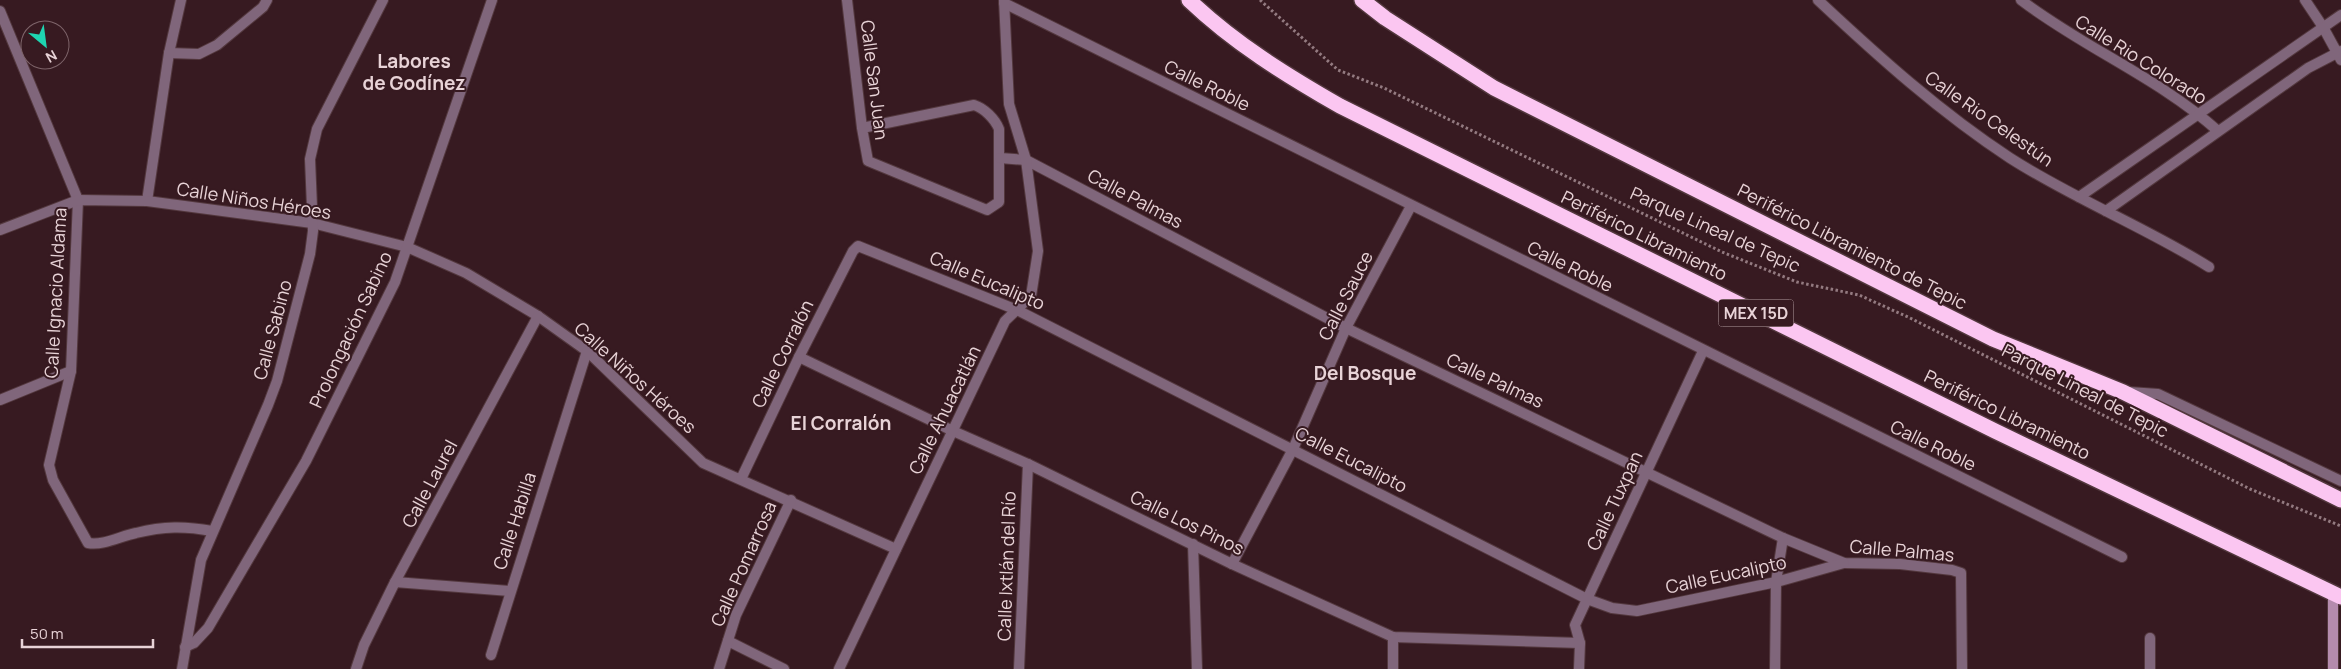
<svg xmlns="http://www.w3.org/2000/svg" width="2341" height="669" font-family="Manrope,sans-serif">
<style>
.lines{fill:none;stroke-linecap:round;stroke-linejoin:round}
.street-casing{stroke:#53383e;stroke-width:12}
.secondary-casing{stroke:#53383e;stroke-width:12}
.highway-casing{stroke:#53383e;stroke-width:18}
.path{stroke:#937a80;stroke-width:3;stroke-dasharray:2.5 2.5;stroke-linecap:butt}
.street{stroke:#80667b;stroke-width:10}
.secondary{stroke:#b48bad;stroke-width:10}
.highway{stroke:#fbc6f1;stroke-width:15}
.labels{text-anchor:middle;stroke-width:4;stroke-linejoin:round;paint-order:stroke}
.shield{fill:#371a21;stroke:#b39ca0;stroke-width:1}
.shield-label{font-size:16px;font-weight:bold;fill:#e8d3d7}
.street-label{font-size:18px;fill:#e8d3d7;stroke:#371a21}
.neighbourhood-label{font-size:19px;font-weight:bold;fill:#e8d3d7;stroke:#371a21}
</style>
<rect width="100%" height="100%" fill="#371a21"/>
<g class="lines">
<defs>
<g id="street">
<path d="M847,0L862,128L868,161L987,210L999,202V129C995,119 984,108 974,105L862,128"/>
<path d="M1818,0C1879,57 1940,112 2010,158C2074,199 2145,227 2209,267"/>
<path d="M2021,0C2084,48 2159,78 2218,131"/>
<polyline points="2305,0 2323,27 2341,60"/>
<polyline points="1004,3 2122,557"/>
<path d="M0,11L78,200L71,371L49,465L53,480L88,543C103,546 121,536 136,533C164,526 185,526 212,531"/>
<polyline points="169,53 199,54 217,45 263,7 267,0"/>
<polyline points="1000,158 1026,160 1346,328 1783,538 1844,563 1900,564 1952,570 1961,573 1962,669"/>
<polyline points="2079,197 2341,15"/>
<polyline points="147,201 169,53 181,0"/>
<polyline points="2106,211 2308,68 2341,51"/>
<polyline points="0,230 78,200 147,201 312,223 407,247 466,273 538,316 587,351 703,463 896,549"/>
<polyline points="799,357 953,431 1028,464 1232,564 1393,637 1580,643"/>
<polyline points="2129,392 2158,394 2341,481"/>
<polyline points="0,400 71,371"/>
<polyline points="741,479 799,357 853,251 858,246 1017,310 1587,599 1612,608 1637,611 1776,582 1844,563"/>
<polyline points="1193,544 1197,669"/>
<polyline points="1232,564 1293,449 1346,328 1411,206"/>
<polyline points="395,582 510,591"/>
<polyline points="728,641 784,669"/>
<polyline points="185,647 194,643 208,628 306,461 395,282 492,0"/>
<polyline points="491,655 587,351"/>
<polyline points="182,669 201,560 268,405 277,381 310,254 313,231 310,159 317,129 383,0"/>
<polyline points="356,669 364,645 395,582 538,316"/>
<polyline points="719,669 736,615 791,500"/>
<polyline points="839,669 1005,321 1031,296 1038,251 1026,160 1009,104 1004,0"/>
<polyline points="1019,669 1028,464"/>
<polyline points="1393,669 1393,637"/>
<polyline points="1579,669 1580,643 1575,625 1703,351"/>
<polyline points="1775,669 1776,582 1783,538"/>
<polyline points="2150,669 2150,638"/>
</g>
<polyline id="secondary" points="2333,593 2333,669"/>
<g id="highway">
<path d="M1189,0C1234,43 1286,75 1340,106L1995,431L2341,597"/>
<polyline points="1362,0 1385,18 1494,88 1993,339 2123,392 2341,500"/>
</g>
</defs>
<use href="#street" class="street-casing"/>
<use href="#secondary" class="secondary-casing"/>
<use href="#highway" class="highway-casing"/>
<polyline class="path" points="1260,0 1338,70 1384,88 1722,252 1797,282 1859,295 1910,318 2250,489 2341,526"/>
<use href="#street" class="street"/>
<use href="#secondary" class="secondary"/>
<use href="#highway" class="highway"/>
</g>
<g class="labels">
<rect class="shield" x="1718.5" y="299.5" width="75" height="27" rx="4"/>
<g class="shield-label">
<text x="1756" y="319">MEX 15D</text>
</g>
<g class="street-label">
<text transform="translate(2141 60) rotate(32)" y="6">Calle Rio Colorado</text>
<text transform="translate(874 80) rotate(83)" y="6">Calle San Juan</text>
<text transform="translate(1207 86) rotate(26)" y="6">Calle Roble</text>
<text transform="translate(1989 119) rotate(35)" y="6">Calle Rio Celestún</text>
<text transform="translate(1135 199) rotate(28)" y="6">Calle Palmas</text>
<text transform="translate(254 201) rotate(9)" y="6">Calle Niños Héroes</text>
<text transform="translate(1715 230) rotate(24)" y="6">Parque Lineal de Tepic</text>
<text transform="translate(1644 236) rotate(26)" y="6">Periférico Libramiento</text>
<text transform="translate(1852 247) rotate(27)" y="6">Periférico Libramiento de Tepic</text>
<text transform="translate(1570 267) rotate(26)" y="6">Calle Roble</text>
<text transform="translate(987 281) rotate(23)" y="6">Calle Eucalipto</text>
<text transform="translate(56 293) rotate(-87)" y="6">Calle Ignacio Aldama</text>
<text transform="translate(1346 296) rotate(-63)" y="6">Calle Sauce</text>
<text transform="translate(273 330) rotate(-75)" y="6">Calle Sabino</text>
<text transform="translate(351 330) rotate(-65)" y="6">Prolongación Sabino</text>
<text transform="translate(783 354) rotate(-64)" y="6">Calle Corralón</text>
<text transform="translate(635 378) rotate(42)" y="6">Calle Niños Héroes</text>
<text transform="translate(1495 381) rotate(25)" y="6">Calle Palmas</text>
<text transform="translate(2085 391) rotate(27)" y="6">Parque Lineal de Tepic</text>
<text transform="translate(945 410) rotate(-64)" y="6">Calle Ahuacatlán</text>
<text transform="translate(2007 415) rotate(26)" y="6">Periférico Libramiento</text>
<text transform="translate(1933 446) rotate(26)" y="6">Calle Roble</text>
<text transform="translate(1351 460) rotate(27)" y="6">Calle Eucalipto</text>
<text transform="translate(430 484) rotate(-62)" y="6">Calle Laurel</text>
<text transform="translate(1615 501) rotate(-65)" y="6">Calle Tuxpan</text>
<text transform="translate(515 521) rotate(-72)" y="6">Calle Habilla</text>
<text transform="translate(1187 523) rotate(26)" y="6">Calle Los Pinos</text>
<text transform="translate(1902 551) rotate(5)" y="6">Calle Palmas</text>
<text transform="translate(744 564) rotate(-66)" y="6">Calle Pomarrosa</text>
<text transform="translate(1007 566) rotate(-88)" y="6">Calle Ixtlán del Río</text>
<text transform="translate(1726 575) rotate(-12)" y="6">Calle Eucalipto</text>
</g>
<g class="neighbourhood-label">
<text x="414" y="68">Labores<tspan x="414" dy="22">de Godínez</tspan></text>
<text x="1365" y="380">Del Bosque</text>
<text x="841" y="430">El Corralón</text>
</g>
</g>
<g transform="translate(45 45) rotate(151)"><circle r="24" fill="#371a21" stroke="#7e646a"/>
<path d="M0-4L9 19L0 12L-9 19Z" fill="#1ed5b1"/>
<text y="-8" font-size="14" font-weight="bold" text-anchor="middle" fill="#e8d3d7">N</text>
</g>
<path d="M22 639v8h131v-8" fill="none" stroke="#e8d3d7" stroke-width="2.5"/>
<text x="30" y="639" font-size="15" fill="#e8d3d7" stroke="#371a21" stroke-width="4" paint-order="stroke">50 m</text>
</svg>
